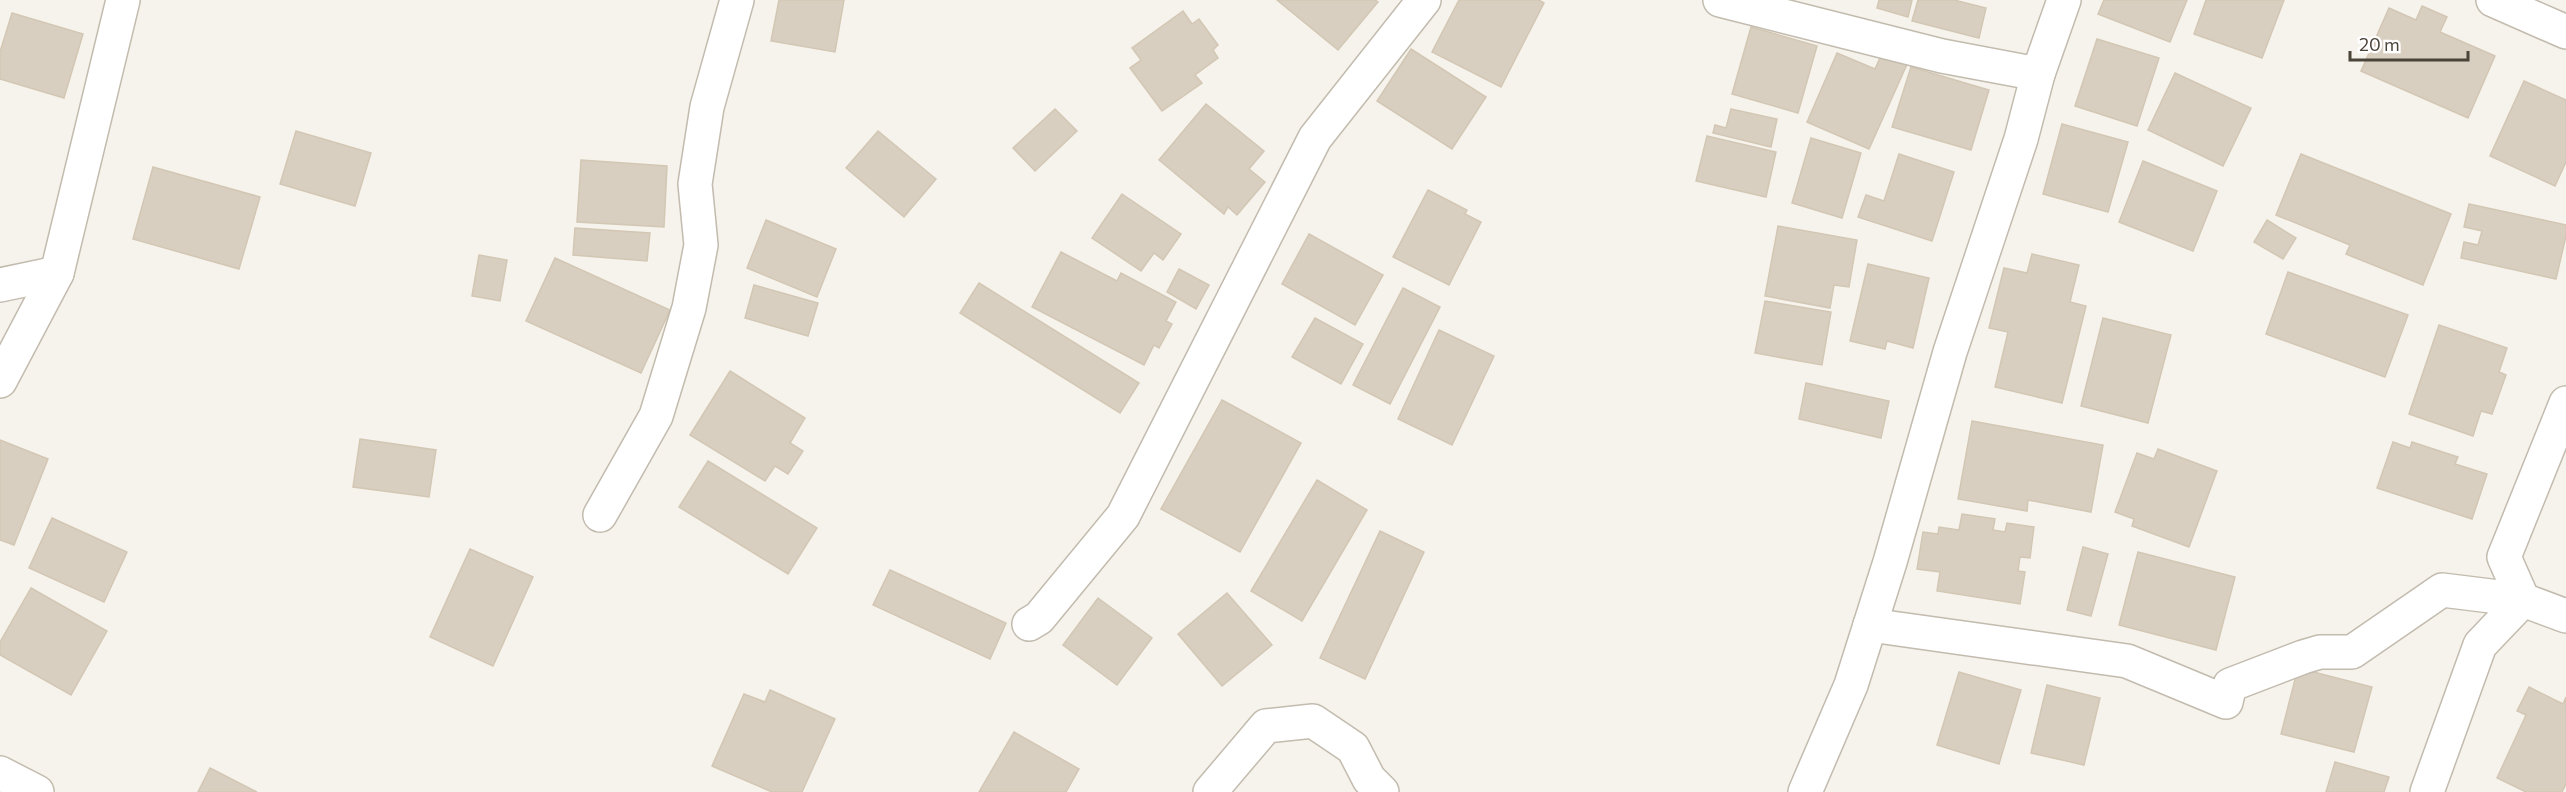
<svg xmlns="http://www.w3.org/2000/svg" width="2566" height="792" font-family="Commissioner,sans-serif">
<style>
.building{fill:#d8cfc1;stroke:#d3c7b4;stroke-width:1.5}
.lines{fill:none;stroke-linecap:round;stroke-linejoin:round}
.minor-casing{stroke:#c2bbae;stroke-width:36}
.minor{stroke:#fff;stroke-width:33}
</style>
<rect width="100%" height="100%" fill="#f6f3ec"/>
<g class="building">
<polygon points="779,0 844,0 835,52 771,41"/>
<polygon points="1277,0 1375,0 1378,2 1338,50"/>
<polygon points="1459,0 1539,0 1544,3 1501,87 1432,52"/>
<polygon points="1879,0 1912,0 1908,17 1877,8"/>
<polygon points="1918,0 1954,0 1986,8 1979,38 1912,21"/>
<polygon points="2104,0 2187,0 2170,42 2098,14"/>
<polygon points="2206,0 2284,0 2262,58 2194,34"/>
<polygon points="2422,6 2447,17 2440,32 2495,56 2468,118 2361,71 2389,8 2416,20"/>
<polygon points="1183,11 1192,24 1199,19 1218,45 1213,50 1218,58 1195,75 1202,83 1162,111 1130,68 1141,60 1132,48"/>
<polygon points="12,13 83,34 64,98 0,79 0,52"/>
<polygon points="1751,27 1817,46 1798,113 1732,94"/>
<polygon points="2097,39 2159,58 2137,126 2075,106"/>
<polygon points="1411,49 1486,97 1452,149 1377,101"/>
<polygon points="1884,49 1909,60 1869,149 1807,122 1837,53 1875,69"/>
<polygon points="1911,67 1989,90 1971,150 1892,127"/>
<polygon points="2175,73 2251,108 2223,166 2148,130"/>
<polygon points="2524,81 2566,100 2566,162 2555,186 2490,156"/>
<polygon points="1206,104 1264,151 1249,169 1265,182 1237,215 1228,207 1224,214 1159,160"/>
<polygon points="1055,109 1077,131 1035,171 1013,148"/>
<polygon points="1731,109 1777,119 1771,147 1713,133 1715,125 1726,128"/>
<polygon points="2062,124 2128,142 2108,212 2043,194"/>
<polygon points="296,131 371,153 355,206 280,184"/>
<polygon points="878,131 936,179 904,217 846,168"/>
<polygon points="1707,136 1776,152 1766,197 1696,181"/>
<polygon points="1811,138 1861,153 1842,218 1792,203"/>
<polygon points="1899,154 1954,172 1932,241 1858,217 1866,195 1884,201"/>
<polygon points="2301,154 2451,214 2423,285 2346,254 2350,245 2276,215"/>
<polygon points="581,160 667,166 664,227 577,222"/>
<polygon points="2143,161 2217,191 2193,251 2119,222"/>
<polygon points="153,167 260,197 239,269 133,239"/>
<polygon points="1428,190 1467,210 1465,214 1481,222 1449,285 1393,257"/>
<polygon points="1122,194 1181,234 1163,260 1154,253 1141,271 1092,238"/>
<polygon points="2469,204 2566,225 2566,236 2556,279 2461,258 2464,242 2478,245 2482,231 2464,227"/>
<polygon points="766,220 836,249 817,297 747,268"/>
<polygon points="2267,220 2296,238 2283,259 2254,242"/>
<polygon points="1778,226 1857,240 1849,287 1834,285 1830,308 1765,296"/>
<polygon points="575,228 650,233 647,261 573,255"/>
<polygon points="1309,234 1383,275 1355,325 1282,284"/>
<polygon points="1061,252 1117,281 1121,273 1176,302 1166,321 1172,324 1159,348 1154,345 1144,365 1032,307"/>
<polygon points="2032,254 2079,265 2070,302 2086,306 2062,403 1995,387 2008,332 1989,328 2004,268 2027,273"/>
<polygon points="479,255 507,260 500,301 472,296"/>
<polygon points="555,258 670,310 641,373 526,321"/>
<polygon points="1868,264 1929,278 1913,348 1887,341 1885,349 1850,341"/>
<polygon points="1179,269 1209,285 1196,309 1167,292"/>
<polygon points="2288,272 2408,315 2385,377 2266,334"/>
<polygon points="979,283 1139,383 1120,413 960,313"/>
<polygon points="754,285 818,303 808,336 745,318"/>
<polygon points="1403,288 1440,307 1390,404 1353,385"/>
<polygon points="1765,301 1831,312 1822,365 1755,353"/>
<polygon points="1315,318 1363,344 1341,384 1292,357"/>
<polygon points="2103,318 2171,335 2148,423 2081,406"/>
<polygon points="2439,325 2507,348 2499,372 2506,375 2492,414 2481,411 2473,436 2409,414"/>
<polygon points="1439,330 1494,356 1452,445 1398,419"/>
<polygon points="730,371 805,418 790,443 803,451 788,474 775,466 765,481 690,435"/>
<polygon points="1806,383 1889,401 1881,438 1799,419"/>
<polygon points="1222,400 1301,443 1240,552 1161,509"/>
<polygon points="1972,421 2103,445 2091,512 2028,500 2027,511 1958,499"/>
<polygon points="360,439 436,450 429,497 353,487"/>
<polygon points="0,440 48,459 14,545 0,540"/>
<polygon points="2393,442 2410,448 2412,442 2458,457 2455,464 2487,474 2472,519 2377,488"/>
<polygon points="2158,449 2217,471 2189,547 2132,526 2134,519 2115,512 2137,453 2154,459"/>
<polygon points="708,461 817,528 788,574 679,507"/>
<polygon points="1317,480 1367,510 1302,621 1251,591"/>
<polygon points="1962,514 1995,519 1993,530 2005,532 2007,523 2034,527 2030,558 2020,557 2018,571 2025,572 2020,604 1937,591 1940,572 1917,569 1923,532 1938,534 1939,527 1959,530"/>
<polygon points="52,518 127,552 104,602 29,568"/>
<polygon points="1380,531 1424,552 1365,679 1320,658"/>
<polygon points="2083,547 2108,554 2091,616 2067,610"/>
<polygon points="470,549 533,577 493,666 430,637"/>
<polygon points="2138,552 2235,577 2216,650 2119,625"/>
<polygon points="890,570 1006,623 990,659 873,605"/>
<polygon points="31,588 107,631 71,695 0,655 0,642"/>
<polygon points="1227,593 1272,645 1222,686 1178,634"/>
<polygon points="1098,598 1152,638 1117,685 1063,645"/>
<polygon points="2298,668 2372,687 2354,752 2281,734"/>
<polygon points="1959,672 2021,690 1999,764 1937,745"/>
<polygon points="2047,685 2100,698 2084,765 2031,753"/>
<polygon points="2529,687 2563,704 2566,697 2566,784 2562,792 2526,792 2497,778 2526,715 2517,711"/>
<polygon points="770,690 835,719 802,792 772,792 712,766 744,694 765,702"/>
<polygon points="1014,732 1079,769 1066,792 979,792"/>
<polygon points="2335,762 2389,777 2384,792 2326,792"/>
<polygon points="210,768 257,792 198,792"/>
</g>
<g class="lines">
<defs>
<g id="minor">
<polyline points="1720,0 1942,56 2038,74"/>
<polyline points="2493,0 2566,32"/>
<polyline points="0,285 57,273"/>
<polyline points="0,381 57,273 123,0"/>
<polyline points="600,515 656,416 689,308 701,245 695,184 707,107 737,0"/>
<polyline points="1029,624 1039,618 1123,516 1315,138 1424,0"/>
<polyline points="1870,625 2127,661 2226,702 2230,685 2303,657 2320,652 2352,652 2442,590 2523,600 2566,616"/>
<polyline points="0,773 37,792"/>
<polyline points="1210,792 1266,726 1313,721 1353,748 1369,779 1382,792"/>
<polyline points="1805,792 1851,685 1890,562 1950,352 2021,139 2038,74 2064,0"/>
<polyline points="2427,792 2480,645 2523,600 2504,557 2566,403"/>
</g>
</defs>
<use href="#minor" class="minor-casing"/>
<use href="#minor" class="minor"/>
</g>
<path d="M2350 51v9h118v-9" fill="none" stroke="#4b4439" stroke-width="3"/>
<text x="2359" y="51" font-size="18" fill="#4b4439" stroke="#ffffff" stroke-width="4.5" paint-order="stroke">20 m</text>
</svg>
